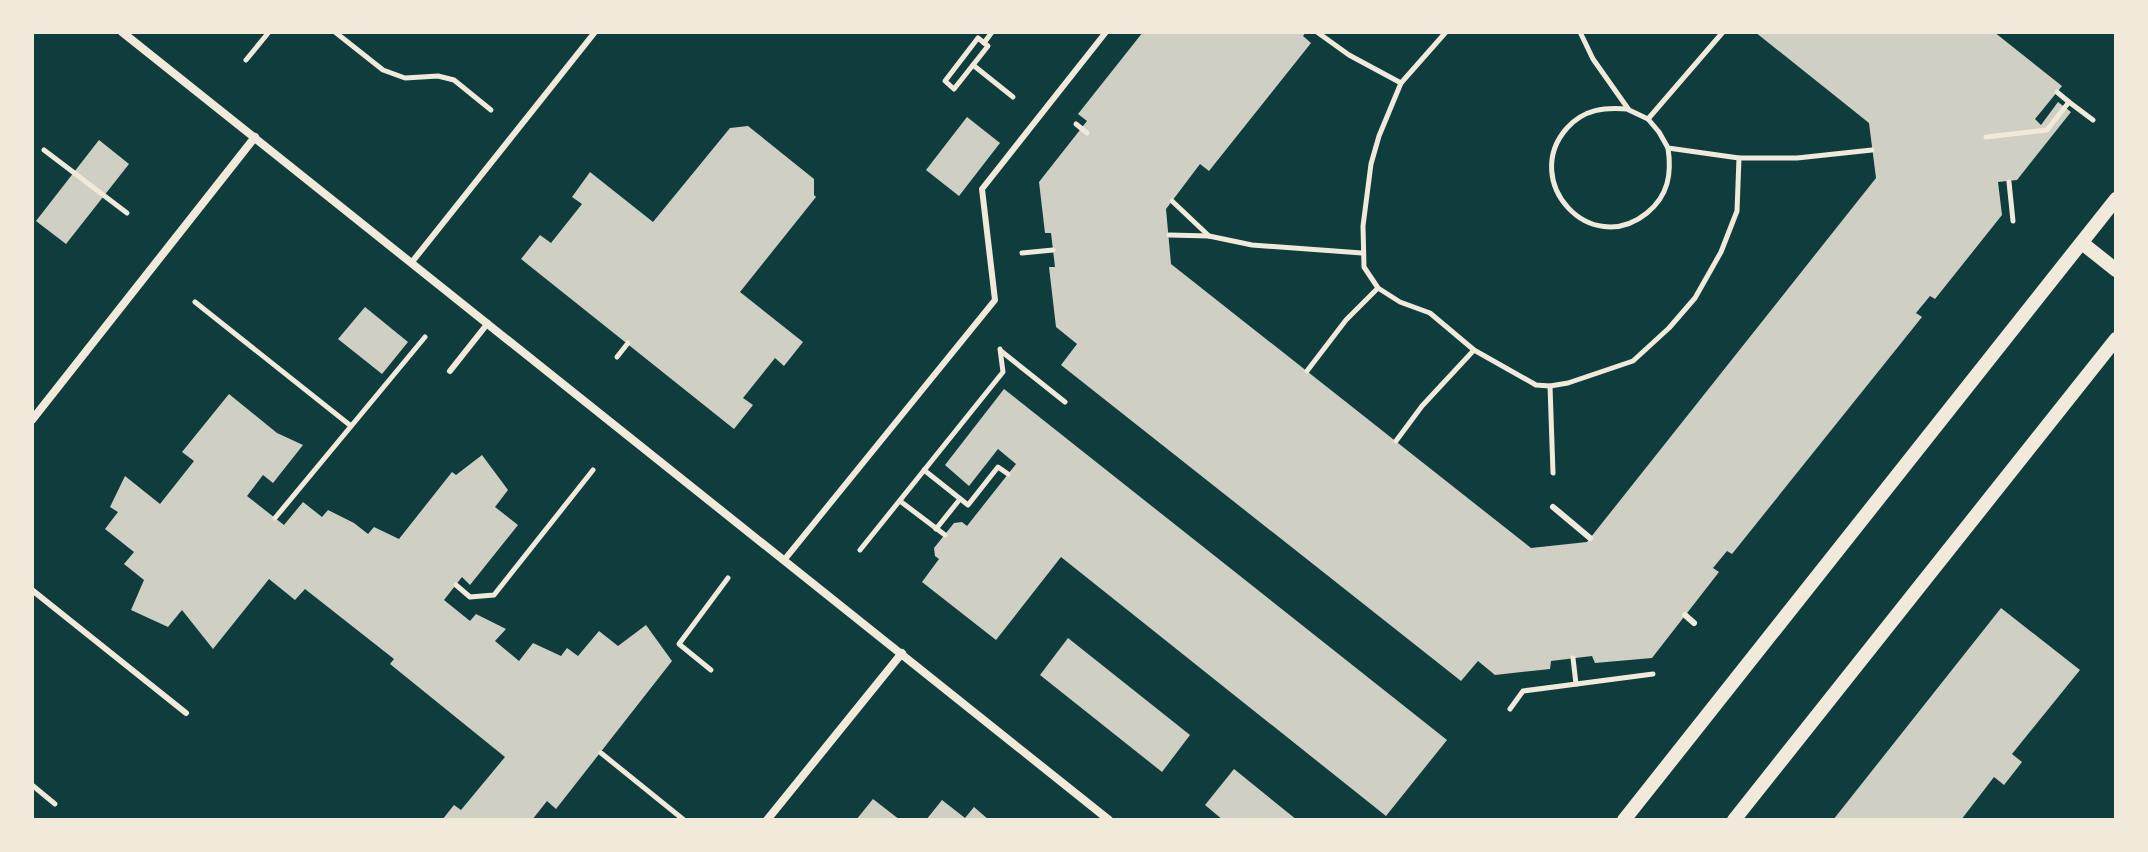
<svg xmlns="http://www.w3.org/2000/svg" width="2148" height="852" font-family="Overpass,sans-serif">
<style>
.building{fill:#cfcfc3}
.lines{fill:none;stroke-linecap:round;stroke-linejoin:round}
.path{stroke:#f1e9da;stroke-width:5}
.service{stroke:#f1e9da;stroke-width:6}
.minor{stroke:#f1e9da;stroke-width:8}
.tertiary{stroke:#f1e9da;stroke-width:14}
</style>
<rect width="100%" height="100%" fill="#0f3d3e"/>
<g class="building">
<polygon points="1143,32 1306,32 1303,36 1311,43 1209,171 1200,164 1166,209 1171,264 1531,548 1587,542 1876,178 1869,123 1755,32 1994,32 2062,86 2035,119 2041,125 2058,102 2071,112 2017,180 1998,182 2002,215 1935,299 1930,296 1916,313 1922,317 1732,554 1727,551 1713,568 1719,572 1652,658 1595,663 1592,656 1551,661 1550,669 1495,675 1478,661 1461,681 1061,365 1077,344 1056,327 1049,267 1055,267 1051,233 1045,233 1039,182 1087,121 1078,114"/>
<polygon points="967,117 1000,143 959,196 926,170"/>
<polygon points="748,126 814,179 814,195 816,197 740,292 803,342 784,366 775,358 743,398 753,405 734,429 521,259 540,235 551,243 582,204 572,197 590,172 653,222 730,128"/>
<polygon points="99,140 129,164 66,244 36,221"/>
<polygon points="365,307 408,342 382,374 338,339"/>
<polygon points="1004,389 1447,740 1386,816 1061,557 996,640 922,582 939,559 935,556 934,548 954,523 962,522 967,526 1016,464 998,449 969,486 945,465"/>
<polygon points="229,394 277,433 303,445 273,483 263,475 247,496 284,525 303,502 322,517 328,510 354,523 368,534 374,527 399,539 452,472 456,475 482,455 508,490 495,507 518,525 470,585 462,577 444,600 470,621 476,614 506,629 495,641 519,661 533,643 561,656 567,648 578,656 599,631 618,646 646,625 672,661 556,809 547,801 532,820 442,820 454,805 461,810 505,757 390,664 394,659 305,589 295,600 269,579 213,649 182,610 168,627 131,610 144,580 124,564 134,552 105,529 118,512 110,507 125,476 160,504 194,461 182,452"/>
<polygon points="2001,608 2080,670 2012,754 2022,762 2004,785 1994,777 1961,820 1833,820"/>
<polygon points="1068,638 1190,735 1162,772 1040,675"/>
<polygon points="1234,769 1297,820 1223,820 1205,805"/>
<polygon points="873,799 900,820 856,820"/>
<polygon points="942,800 965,818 974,807 989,820 926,820"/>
</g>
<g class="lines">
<g class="path">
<polyline points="335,32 383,70 405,78 438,76 454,80 491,110"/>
<polyline points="1317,32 1349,55 1401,83"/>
<polyline points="1446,32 1401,83 1379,136 1371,164 1363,226 1364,267 1378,288 1400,302 1430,313 1474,350 1536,385 1550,386 1568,383 1633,361 1669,328 1695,298 1721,252 1737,211 1739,158 1668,148 1659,132 1648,119 1629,110 1593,59 1580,32"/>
<polygon points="978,38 988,46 954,89 945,81"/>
<polyline points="984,43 992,32"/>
<polyline points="246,60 269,32"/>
<polyline points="973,65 1013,97"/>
<polyline points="2057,92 2069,102"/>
<path d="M1628,109C1605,107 1584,109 1567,128C1520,181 1590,259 1647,213C1668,196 1672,174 1668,148"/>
<polyline points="1648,119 1723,32"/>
<polyline points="1076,124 1087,133"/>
<polyline points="1986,137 2047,130 2069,102 2093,120"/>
<polyline points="44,150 127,213"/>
<polyline points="1739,158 1797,158 1872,150"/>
<polyline points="2009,182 2013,221"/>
<polyline points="1172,201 1209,236"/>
<polyline points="1169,235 1209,236 1252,245 1362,253"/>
<polyline points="1022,253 1053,250"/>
<polyline points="195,302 351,426"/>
<polyline points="1001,351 1065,402"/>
<polyline points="617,357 628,343"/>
<polyline points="1307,371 1346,320 1378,288"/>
<polyline points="1550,386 1553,473"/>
<polyline points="1396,441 1422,406 1474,350"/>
<polyline points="924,470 968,505 998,467 1008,474"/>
<polyline points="900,501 945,535"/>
<polyline points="275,518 425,337"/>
<polyline points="936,529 960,499"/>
<polyline points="860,550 1003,372 1000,349"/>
<polyline points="456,585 470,597 494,595 593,470"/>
<polyline points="1573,658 1576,684"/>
<polyline points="711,670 679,644 728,578"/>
<polyline points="1510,709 1523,691 1653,674"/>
<polyline points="601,753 684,820"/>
<polyline points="32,785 55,804"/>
</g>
<g class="service">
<polyline points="412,262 595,32"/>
<polyline points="450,371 488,323"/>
<polyline points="1553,507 1590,538"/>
<polyline points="785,559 995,300 982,189 1106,32"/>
<polyline points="32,590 186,713"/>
<polyline points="1685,615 1694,623"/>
</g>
<g class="minor">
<polyline points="122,32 1109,820"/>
<polyline points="32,420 255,137"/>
<polyline points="767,820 902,653"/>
</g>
<g class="tertiary">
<polyline points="2082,243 2116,270"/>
<polyline points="1624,820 2116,199"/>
<polyline points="1734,820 2116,339"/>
</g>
</g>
<rect width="2148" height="852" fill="none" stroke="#f1e9da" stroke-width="68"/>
</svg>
